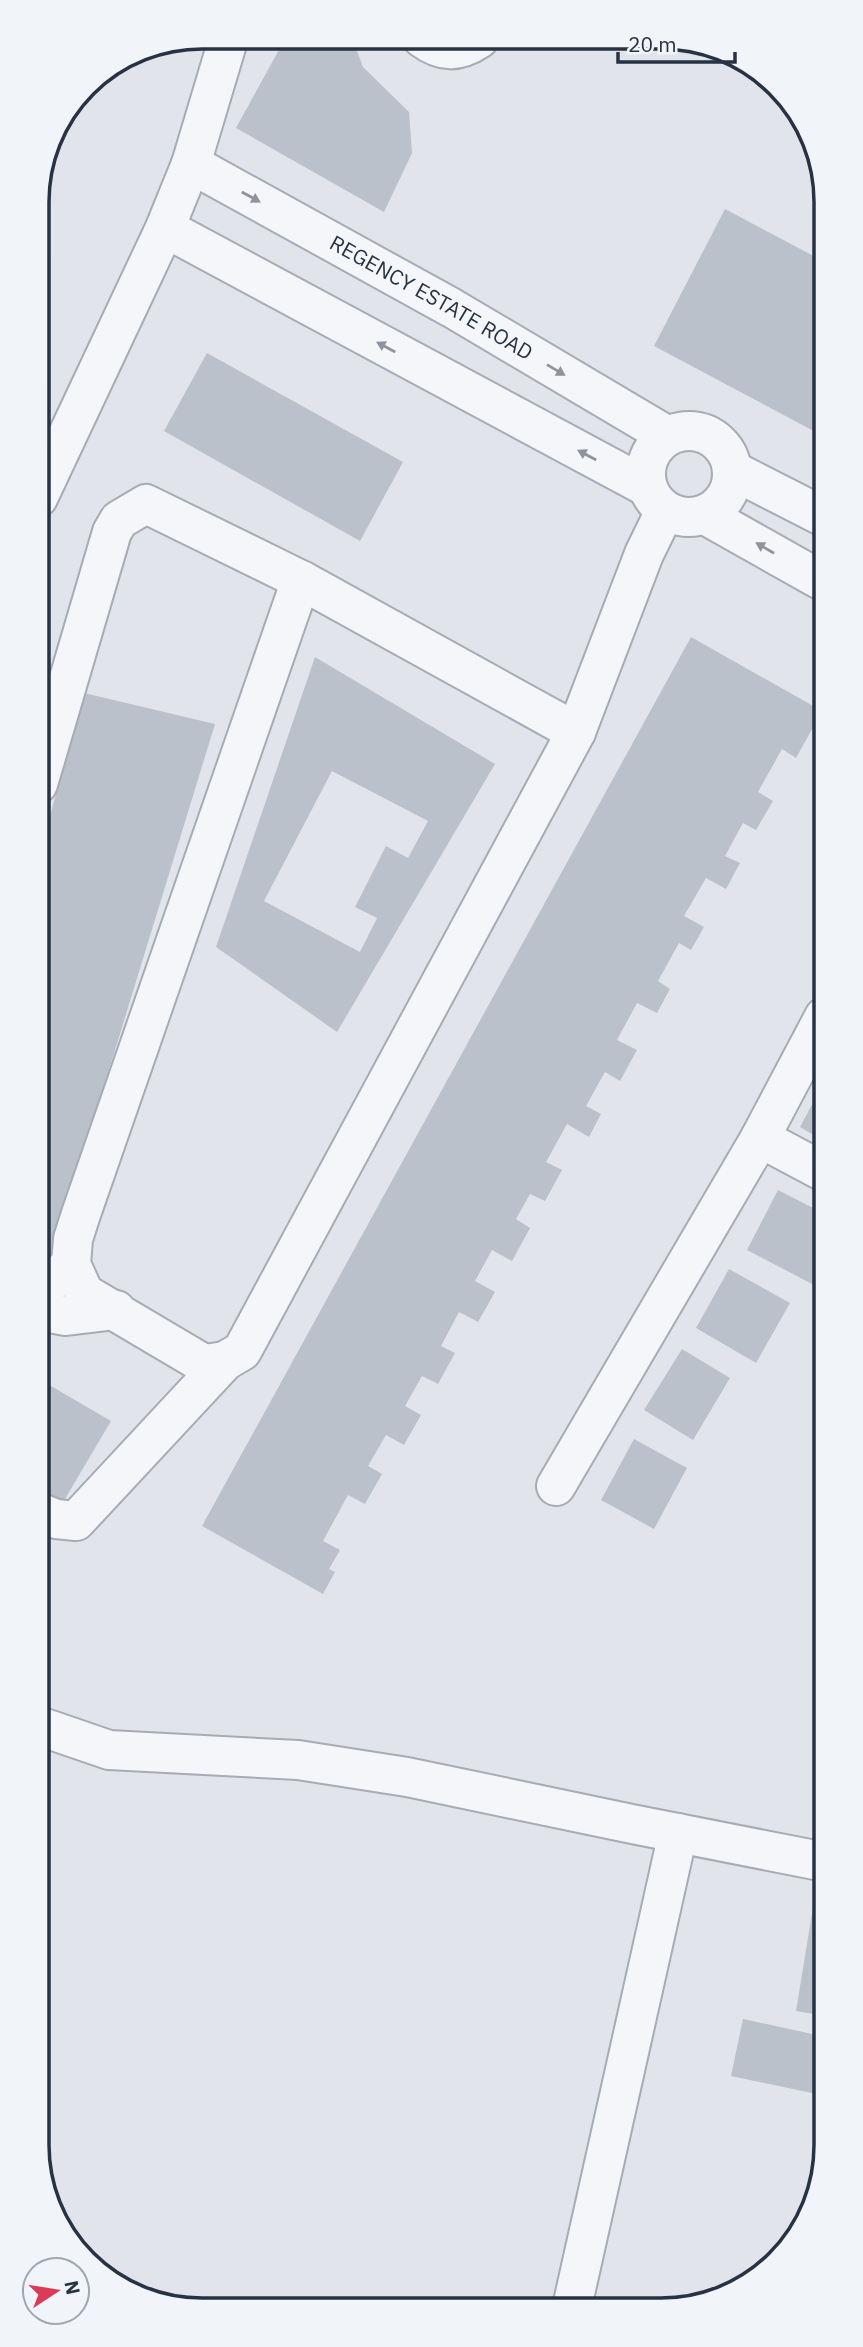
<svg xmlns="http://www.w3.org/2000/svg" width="863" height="2347" font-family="'IBM Plex Sans',sans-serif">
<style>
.building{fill:#bac1cb;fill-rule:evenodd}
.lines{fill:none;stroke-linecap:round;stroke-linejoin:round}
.minor-casing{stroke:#a5acb6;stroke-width:42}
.minor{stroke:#f4f6f9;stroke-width:38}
.oneway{fill:#8e949e}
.labels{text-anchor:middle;stroke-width:7;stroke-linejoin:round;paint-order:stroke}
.street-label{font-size:21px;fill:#273344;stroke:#f1f4f8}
.rim{fill:none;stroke:#273344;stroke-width:3.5}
</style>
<rect width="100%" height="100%" fill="#e1e5eb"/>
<g class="building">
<polygon points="286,37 352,38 363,67 409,112 412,153 384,212 236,128"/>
<polygon points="725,209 823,261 823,436 654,346"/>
<polygon points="207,353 403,462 360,541 164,431"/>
<polygon points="691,637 822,711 796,758 782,749 758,792 773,801 756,830 743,823 725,856 740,863 726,889 706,878 684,916 704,927 691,950 679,943 658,981 670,989 657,1013 637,1003 617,1040 637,1050 620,1081 605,1072 586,1106 601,1114 589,1137 567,1124 546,1162 562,1170 545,1201 530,1194 516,1219 530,1228 512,1261 492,1250 475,1281 495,1292 478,1322 459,1312 441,1346 455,1353 438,1384 422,1376 405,1406 421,1415 404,1445 386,1435 368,1466 382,1474 365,1504 348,1495 323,1541 340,1550 329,1569 335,1572 323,1594 202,1526"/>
<path d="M315,657L495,764L337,1032L216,947ZM332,771L428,821L408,858L386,846L355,907L377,918L360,952L264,901Z"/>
<polygon points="84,693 215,724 50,1262 39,1260 38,859"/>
<polygon points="824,1082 824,1141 800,1127"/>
<polygon points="778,1190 825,1214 825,1258 812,1284 747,1250"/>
<polygon points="729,1269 790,1303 756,1363 696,1328"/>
<polygon points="682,1349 730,1378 693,1440 644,1410"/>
<polygon points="39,1379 111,1421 62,1504 39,1494"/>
<polygon points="634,1439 687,1468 654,1529 601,1500"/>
<polygon points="817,1883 826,1884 826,2016 796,2011"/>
<polygon points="743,2019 826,2037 826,2096 731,2076"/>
</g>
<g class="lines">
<defs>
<g id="minor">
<path d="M422,38C442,53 458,53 479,39"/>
<path id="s1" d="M191,164L452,308L668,436"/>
<polyline points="165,228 647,487"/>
<circle cx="689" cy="474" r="43"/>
<polyline points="732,470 824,517"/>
<polyline points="38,498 165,228 191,164 229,37"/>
<polyline points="705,515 824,582"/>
<polyline points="38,784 112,532 119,520 146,504 301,580 576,732"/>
<polyline points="760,1138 824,1172"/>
<polyline points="39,1283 55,1279 71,1264"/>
<polyline points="39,1311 66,1316 116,1310"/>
<polyline points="225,1361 204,1364 84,1293 71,1264 73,1239 81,1214 301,580"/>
<polyline points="556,1486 760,1138 824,1017"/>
<polyline points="39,1512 56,1519 76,1521 225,1361 242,1351 576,732 644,554 665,511"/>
<polyline points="39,1726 109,1750 298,1760 407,1777 632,1824 825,1862"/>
<polyline points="572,2307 678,1833"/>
</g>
</defs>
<use href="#minor" class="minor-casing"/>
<use href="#minor" class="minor"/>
</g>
<defs><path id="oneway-solid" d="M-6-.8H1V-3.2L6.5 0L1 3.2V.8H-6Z" transform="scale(1.75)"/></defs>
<g class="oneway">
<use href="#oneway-solid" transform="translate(251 197) rotate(29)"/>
<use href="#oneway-solid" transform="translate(386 347) rotate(-152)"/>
<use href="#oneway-solid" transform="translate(556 370) rotate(31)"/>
<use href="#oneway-solid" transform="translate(587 455) rotate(-152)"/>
<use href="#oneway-solid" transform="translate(765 548) rotate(-150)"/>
</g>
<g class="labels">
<g class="street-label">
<text dy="7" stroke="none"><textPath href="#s1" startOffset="275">REGENCY ESTATE ROAD</textPath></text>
</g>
</g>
<path d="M0 0H863V2347H0ZM202 49H661A153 153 0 0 1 814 202V2145A153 153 0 0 1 661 2298H202A153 153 0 0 1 49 2145V202A153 153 0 0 1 202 49Z" fill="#f1f4f8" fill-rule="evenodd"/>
<path class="rim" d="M202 49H661A153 153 0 0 1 814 202V2145A153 153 0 0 1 661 2298H202A153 153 0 0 1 49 2145V202A153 153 0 0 1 202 49Z"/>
<g transform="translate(56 2291) rotate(78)"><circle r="33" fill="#f1f4f8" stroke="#a0a7b0" stroke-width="2"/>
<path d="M0-5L12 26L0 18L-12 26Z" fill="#db3b57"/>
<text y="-10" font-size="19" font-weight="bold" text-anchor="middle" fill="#273344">N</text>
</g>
<path d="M618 52v10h117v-10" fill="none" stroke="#273344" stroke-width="3.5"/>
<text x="628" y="52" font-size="21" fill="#273344" stroke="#f1f4f8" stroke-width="5" paint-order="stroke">20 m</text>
</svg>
